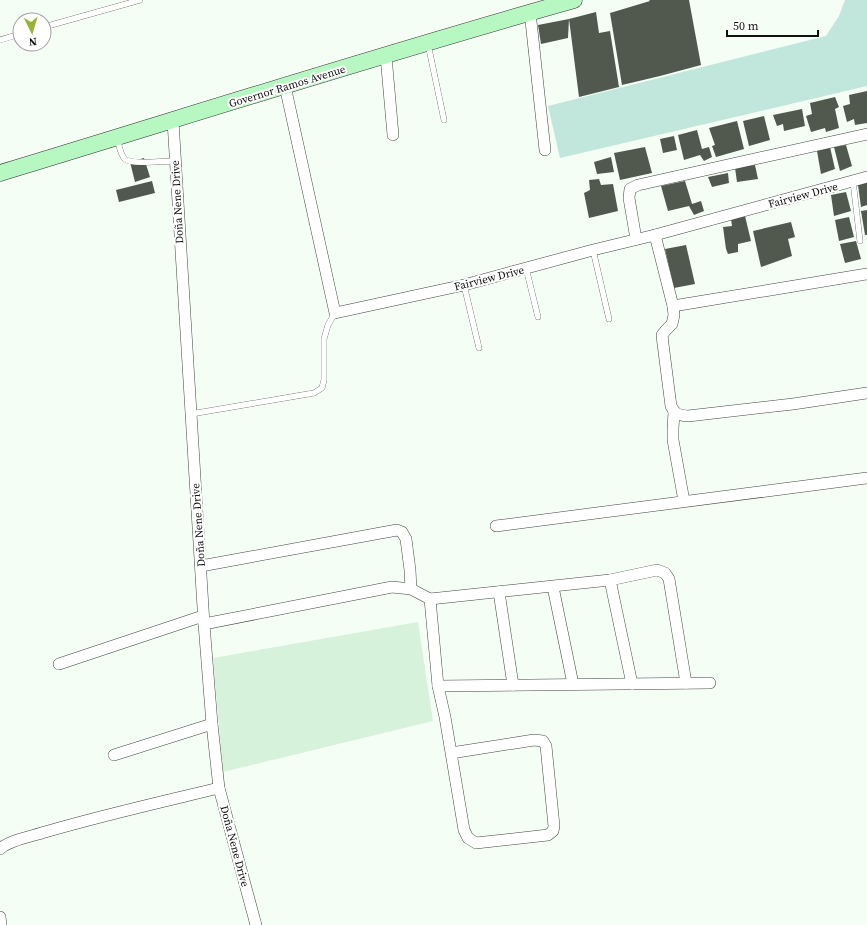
<svg xmlns="http://www.w3.org/2000/svg" width="867" height="925" font-family="'Source Serif 4',serif">
<style>
.farmland{fill:#d6f2db}
.green{fill:#c1e6dc}
.building{fill:#51584e}
.lines{fill:none;stroke-linecap:round;stroke-linejoin:round}
.lane-casing{stroke:#434343;stroke-width:6}
.street-casing{stroke:#434343;stroke-width:12}
.secondary-casing{stroke:#323232;stroke-width:17}
.lane{stroke:#fff;stroke-width:5.5}
.street{stroke:#fff;stroke-width:11}
.secondary{stroke:#b7f7c1;stroke-width:16}
.labels{text-anchor:middle;stroke-width:4;stroke-linejoin:round;paint-order:stroke}
.street-label{font-size:11px;fill:#101010;stroke:#fff}
</style>
<rect width="100%" height="100%" fill="#f5fef5"/>
<polygon class="farmland" points="418,622 433,721 223,772 213,658"/>
<polygon class="green" points="845,0 867,0 867,86 560,158 548,106 826,36 839,16"/>
<g class="building">
<polygon points="649,0 689,0 701,65 660,76 622,85 610,13 650,1"/>
<polygon points="596,12 599,33 610,31 619,87 579,97 569,19"/>
<polygon points="569,19 568,38 541,44 538,25"/>
<polygon points="867,91 867,123 855,125 854,119 847,122 843,106 850,104 849,95"/>
<polygon points="835,97 839,107 835,109 839,128 826,132 825,128 811,132 806,116 812,114 810,103"/>
<polygon points="802,109 805,126 784,131 783,124 777,126 773,115"/>
<polygon points="764,116 770,140 749,146 743,121"/>
<polygon points="737,121 744,149 716,157 712,146 715,145 709,128"/>
<polygon points="697,130 702,149 709,147 712,157 704,161 700,155 684,160 678,135"/>
<polygon points="674,136 677,150 663,153 660,139"/>
<polygon points="846,145 852,166 840,171 834,147"/>
<polygon points="645,147 652,173 620,180 614,153"/>
<polygon points="830,147 835,169 821,174 817,151"/>
<polygon points="611,157 614,172 597,174 594,162"/>
<polygon points="144,158 150,177 135,182 130,162"/>
<polygon points="755,165 758,179 737,182 735,168"/>
<polygon points="728,173 729,183 712,187 708,177"/>
<polygon points="599,179 601,185 613,184 618,211 589,218 584,193 590,190 589,180"/>
<polygon points="152,181 155,193 119,202 116,190"/>
<polygon points="685,181 692,204 701,201 704,211 694,215 689,206 668,211 661,186"/>
<polygon points="867,182 867,205 861,207 858,185"/>
<polygon points="846,192 851,211 834,216 831,195"/>
<polygon points="867,210 867,235 865,235 861,211"/>
<polygon points="745,216 751,241 738,244 738,252 728,254 726,249 723,227 732,226 731,219"/>
<polygon points="849,217 854,237 839,241 835,220"/>
<polygon points="791,222 795,237 788,239 792,256 761,267 753,231"/>
<polygon points="856,241 861,259 845,263 840,244"/>
<polygon points="686,245 695,284 674,288 665,249"/>
</g>
<g class="lines">
<defs>
<g id="lane">
<polyline points="44,27 140,0"/>
<polyline points="0,40 20,34"/>
<polyline points="428,44 444,120"/>
<path d="M117,138C119,144 120,155 125,159C131,165 165,161 175,161"/>
<polyline points="853,181 860,241"/>
<polyline points="593,250 609,319"/>
<polyline points="526,268 538,317"/>
<polyline points="464,285 479,348"/>
<polyline points="191,414 314,393 322,388 324,380 324,339 328,325 335,313"/>
</g>
<g id="street">
<polyline points="530,12 545,150"/>
<polyline points="386,56 393,135"/>
<polyline points="285,86 335,313 464,285 593,250 655,235 867,177"/>
<polyline points="173,121 204,624 212,724 219,788 256,925"/>
<polyline points="655,235 673,306 867,274"/>
<polyline points="636,239 629,198 630,189 638,185 867,134"/>
<path d="M673,306L674,315L672,324L666,330L662,335L663,344L671,406C676,415 678,415 688,416L793,404L867,393"/>
<polyline points="674,412 673,429 673,440 684,501"/>
<polyline points="496,526 867,478"/>
<polyline points="201,566 397,530 402,532 406,539 410,570 411,589"/>
<polyline points="610,580 632,684"/>
<polyline points="553,587 573,684"/>
<polyline points="499,592 513,685"/>
<polyline points="430,599 438,686 445,717 464,830 468,838 476,843 548,835 553,831 554,826 546,746 543,741 534,740 451,753"/>
<polyline points="204,624 392,587 411,589 430,599 610,580 657,570 665,573 669,579 686,683"/>
<polyline points="59,664 203,616"/>
<polyline points="438,686 710,683"/>
<polyline points="114,755 212,724"/>
<path d="M0,849C9,840 33,836 45,832C103,815 161,802 219,788"/>
<polyline points="0,917 1,925"/>
</g>
<path id="secondary" d="M0,173C191,115 382,54 574,0"/>
</defs>
<use href="#lane" class="lane-casing"/>
<use href="#street" class="street-casing"/>
<use href="#secondary" class="secondary-casing"/>
<use href="#lane" class="lane"/>
<use href="#street" class="street"/>
<use href="#secondary" class="secondary"/>
</g>
<g class="labels">
<g class="street-label">
<text transform="translate(287 86) rotate(-17)" y="4">Governor Ramos Avenue</text>
<text transform="translate(803 195) rotate(-15)" y="4">Fairview Drive</text>
<text transform="translate(177 202) rotate(-93)" y="4">Doña Nene Drive</text>
<text transform="translate(489 278) rotate(-14)" y="4">Fairview Drive</text>
<text transform="translate(198 525) rotate(-94)" y="4">Doña Nene Drive</text>
<text transform="translate(235 846) rotate(75)" y="4">Doña Nene Drive</text>
</g>
</g>
<g transform="translate(32 32) rotate(175)"><circle r="19" fill="#ffffff" stroke="#9f9f9f"/>
<path d="M0-3L7 15L0 10L-7 15Z" fill="#97b336"/>
<text y="-6" font-size="11" font-weight="bold" text-anchor="middle" fill="#101010">N</text>
</g>
<path d="M727 30v6h91v-6" fill="none" stroke="#101010" stroke-width="2"/>
<text x="733" y="30" font-size="12" fill="#101010" stroke="#ffffff" stroke-width="3" paint-order="stroke">50 m</text>
</svg>
